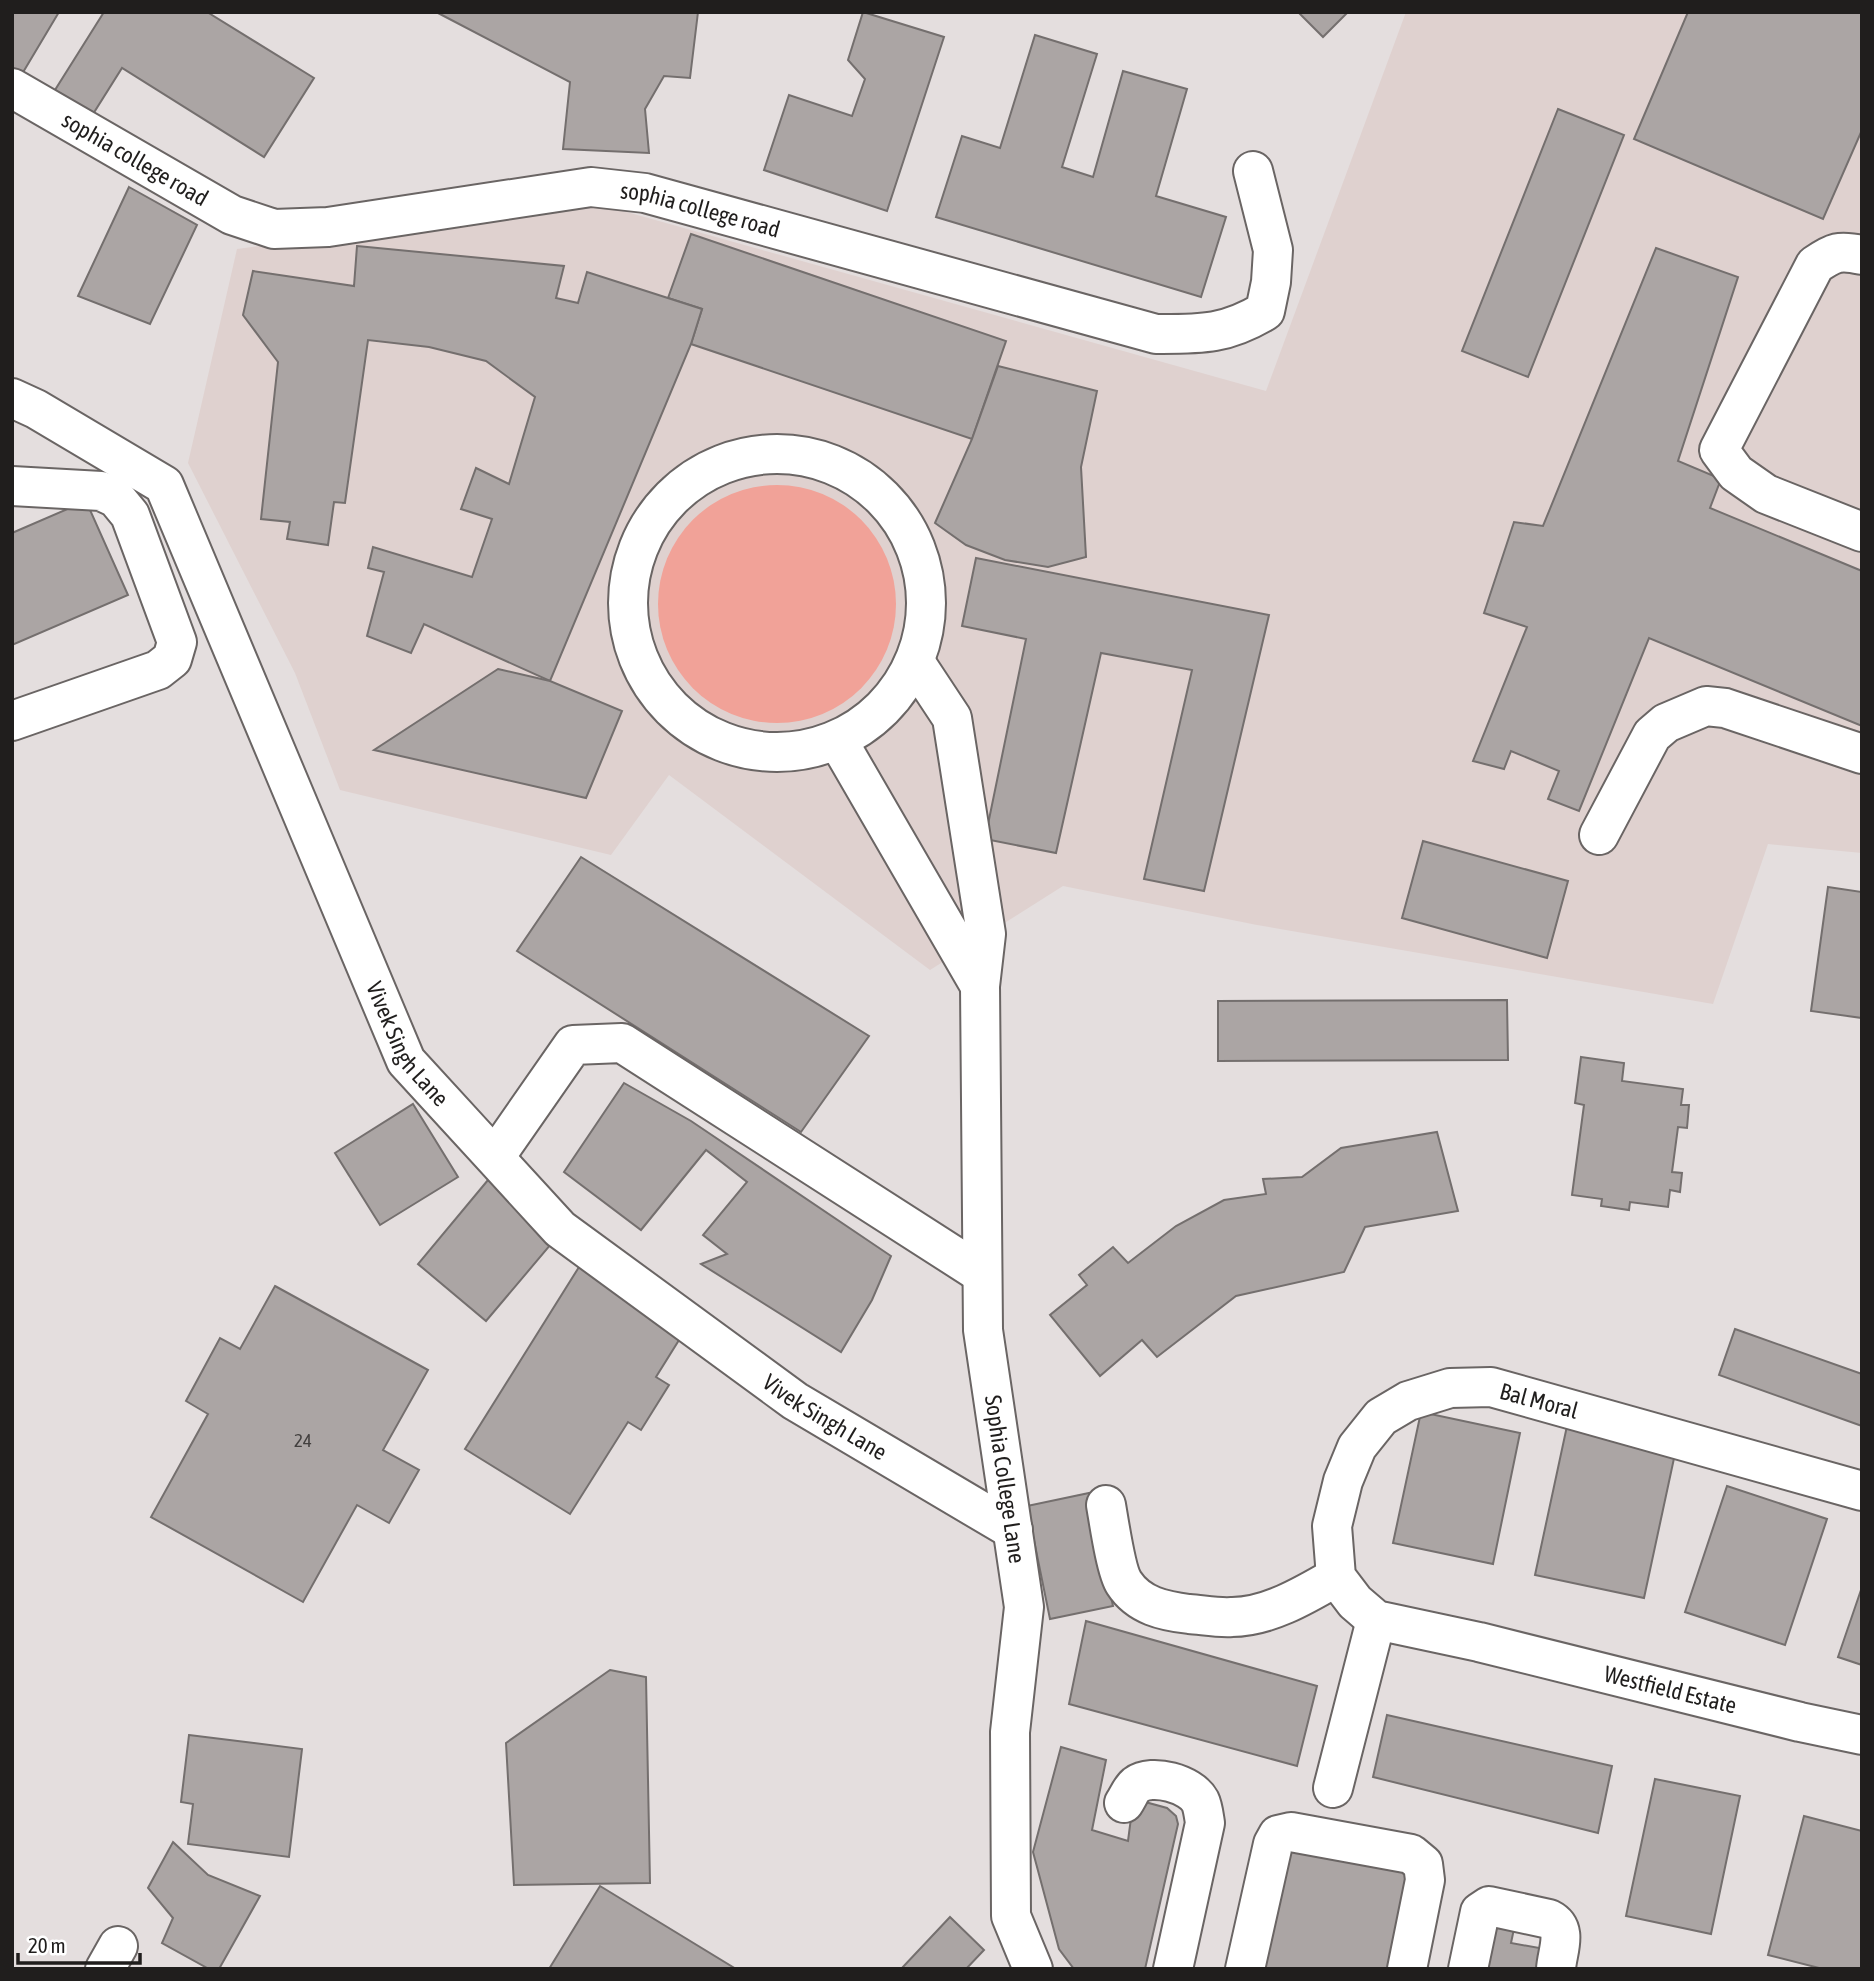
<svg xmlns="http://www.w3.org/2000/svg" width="1874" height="1981" font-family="'Asap Condensed',sans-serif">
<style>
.built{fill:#dfd1cf}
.green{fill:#f1a298}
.building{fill:#aba5a4;stroke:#746f6e;stroke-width:2}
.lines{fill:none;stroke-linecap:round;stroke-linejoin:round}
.minor-casing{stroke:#6a6564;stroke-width:42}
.minor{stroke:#fff;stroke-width:38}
.labels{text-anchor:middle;stroke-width:5;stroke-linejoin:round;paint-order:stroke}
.number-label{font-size:19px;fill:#43403f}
.street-label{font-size:23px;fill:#201e1d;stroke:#fff}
</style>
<rect width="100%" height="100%" fill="#e4dede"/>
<polygon class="built" points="1406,12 1862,12 1862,853 1768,844 1713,1004 1257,925 1063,886 930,970 669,775 611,855 340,790 295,673 188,463 237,249 591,202 1266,391"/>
<circle class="green" cx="777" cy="604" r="119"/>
<g class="building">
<polygon points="12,12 59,12 19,79 12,74"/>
<polygon points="104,12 207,12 314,78 264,157 122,68 93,114 55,90"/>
<polygon points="698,12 690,78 664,76 645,109 649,153 563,149 570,82 438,13"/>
<polygon points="863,12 944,37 887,211 764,170 789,95 852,116 865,79 848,60"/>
<polygon points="1298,12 1348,12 1323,37"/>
<polygon points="1688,12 1862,12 1862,130 1823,219 1634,139"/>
<polygon points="1035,35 1097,54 1062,167 1093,177 1123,71 1187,89 1156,196 1226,217 1201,297 936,217 962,136 1000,148"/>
<polygon points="1558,109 1624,135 1528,377 1462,351"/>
<polygon points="129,187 197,225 150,324 78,296"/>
<polygon points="691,234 1006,341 972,439 691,344 702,309 668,298"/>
<polygon points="357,246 564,266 556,298 578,303 587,272 702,309 691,344 550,681 424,624 411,653 367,636 384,572 368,568 373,547 472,577 492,519 461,509 476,468 509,484 535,397 486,361 429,347 368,340 345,503 334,502 328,545 287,539 290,522 261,519 278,362 243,315 253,271 354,286"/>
<polygon points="1656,248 1738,277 1678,461 1721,479 1710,508 1862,571 1862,726 1649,638 1579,811 1548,799 1559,771 1511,751 1504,769 1473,761 1527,627 1484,613 1514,522 1543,526"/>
<polygon points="998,366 1097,391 1081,467 1086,557 1048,567 1005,560 966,545 935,523 972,439"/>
<polygon points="86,501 128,595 12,645 12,533"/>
<polygon points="976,558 1269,615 1204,891 1144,879 1192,670 1101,653 1056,853 985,839 1026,639 962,626"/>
<polygon points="498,669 550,681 622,711 586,798 374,750"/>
<polygon points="1423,841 1568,881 1547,958 1402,918"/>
<polygon points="581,857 869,1036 801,1132 517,951"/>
<polygon points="1828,887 1862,892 1862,1018 1811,1011"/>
<polygon points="1507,1000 1508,1060 1218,1061 1218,1001"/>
<polygon points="1581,1057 1624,1063 1622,1081 1683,1089 1681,1105 1689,1105 1687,1128 1678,1127 1672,1172 1682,1173 1680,1192 1670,1190 1668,1207 1630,1202 1629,1210 1601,1206 1602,1199 1572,1195 1584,1105 1575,1103"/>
<polygon points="624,1083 691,1121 891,1256 872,1300 841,1352 701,1264 727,1254 703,1235 747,1182 706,1150 641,1230 564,1172"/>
<polygon points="413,1104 458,1177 380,1225 335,1153"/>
<polygon points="1437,1132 1458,1211 1365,1227 1344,1272 1236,1296 1157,1357 1142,1340 1100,1376 1050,1315 1087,1285 1079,1275 1113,1247 1128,1263 1176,1226 1224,1200 1266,1194 1263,1179 1302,1177 1341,1148"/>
<polygon points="488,1180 557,1237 486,1321 418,1264"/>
<polygon points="579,1267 684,1332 656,1377 669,1385 641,1430 628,1422 570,1514 465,1449"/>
<polygon points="275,1286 428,1370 383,1450 419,1470 389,1523 357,1505 303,1602 151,1517 208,1414 186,1401 220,1338 240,1349"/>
<polygon points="1735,1329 1862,1374 1862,1426 1719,1375"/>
<polygon points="1421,1412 1520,1433 1493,1564 1393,1543"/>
<polygon points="1567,1426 1676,1449 1644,1598 1535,1575"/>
<polygon points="1727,1486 1827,1519 1785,1645 1685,1612"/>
<polygon points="1089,1493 1113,1606 1050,1619 1027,1506"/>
<polygon points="1862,1587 1862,1665 1838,1657"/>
<polygon points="1086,1621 1317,1686 1297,1766 1069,1704"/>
<polygon points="610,1670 646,1677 650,1883 514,1885 506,1743"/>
<polygon points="1387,1715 1612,1766 1598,1833 1373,1777"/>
<polygon points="189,1735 302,1749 289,1857 188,1844 193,1804 181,1802"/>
<polygon points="1061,1747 1106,1760 1092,1830 1128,1841 1131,1818 1145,1802 1167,1808 1176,1816 1178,1824 1145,1969 1074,1969 1059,1949 1033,1852"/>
<polygon points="1655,1779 1740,1796 1711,1934 1626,1916"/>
<polygon points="1804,1816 1862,1831 1862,1969 1823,1969 1768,1955"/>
<polygon points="173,1842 208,1875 260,1896 219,1969 209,1969 162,1943 173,1918 148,1888"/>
<polygon points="1281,1846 1414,1874 1395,1969 1255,1969"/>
<polygon points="600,1886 736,1969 549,1969"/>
<polygon points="950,1917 984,1950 966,1969 901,1969"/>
<polygon points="1485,1918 1515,1924 1511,1943 1545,1949 1542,1969 1475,1969"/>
</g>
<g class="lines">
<defs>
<g id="minor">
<path id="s1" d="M12,88L232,215L274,229L328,227L591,187L645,193L1156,334C1201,334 1225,335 1265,311L1271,282L1273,250L1253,171"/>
<path d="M1862,255C1839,250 1834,252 1815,265L1719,450L1736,473L1766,494L1862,532"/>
<path id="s2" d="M12,398L36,409L164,485L406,1061L560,1229L795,1401L1013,1530"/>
<circle cx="777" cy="603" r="149"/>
<polyline points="12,486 101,491 116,498 130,515 177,642 172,659 158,670 12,721"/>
<path id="s3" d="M915,662L952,718L986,934L980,986L983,1330L1024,1607L1010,1732L1011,1916L1033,1969"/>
<polyline points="838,741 980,986"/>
<polyline points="1599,835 1652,735 1666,723 1706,706 1725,708 1862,754"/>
<polyline points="495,1157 573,1045 622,1043 982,1274"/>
<path id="s4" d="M1862,1491L1491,1387L1450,1388L1408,1401L1381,1417L1357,1447L1343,1481L1332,1526L1336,1577L1355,1602L1376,1620L1479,1642L1800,1722L1862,1735"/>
<path d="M1106,1505C1109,1522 1116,1571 1124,1583C1139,1606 1164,1611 1189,1614C1203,1615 1218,1618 1232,1617C1268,1617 1305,1595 1336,1577"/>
<polyline points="1333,1788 1376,1620"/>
<path d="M1124,1803C1128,1797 1131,1789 1136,1785C1152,1773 1191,1784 1200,1801C1203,1807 1204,1817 1205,1823L1173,1969"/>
<polyline points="105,1969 118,1946"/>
<polyline points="1245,1969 1273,1844 1278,1835 1291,1832 1411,1854 1423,1864 1425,1880 1407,1969"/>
<path d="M1468,1969L1480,1912L1489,1906L1549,1919C1569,1929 1557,1951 1556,1969"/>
</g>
</defs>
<use href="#minor" class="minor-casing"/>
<use href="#minor" class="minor"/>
</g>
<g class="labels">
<g class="number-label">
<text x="303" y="1447">24</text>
</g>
<g class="street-label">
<text dy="8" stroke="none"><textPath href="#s1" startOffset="142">sophia college road</textPath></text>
<text dy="8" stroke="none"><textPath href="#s1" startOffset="730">sophia college road</textPath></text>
<text dy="8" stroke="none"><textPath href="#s2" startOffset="786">Vivek Singh Lane</textPath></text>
<text transform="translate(1539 1401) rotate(15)" y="8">Bal Moral</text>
<text dy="8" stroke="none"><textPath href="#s2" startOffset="1353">Vivek Singh Lane</textPath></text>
<text dy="8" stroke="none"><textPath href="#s3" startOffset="833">Sophia College Lane</textPath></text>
<text dy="8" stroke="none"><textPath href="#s4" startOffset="1036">Westfield Estate</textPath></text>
</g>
</g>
<rect width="1874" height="1981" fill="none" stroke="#201e1d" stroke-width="28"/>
<path d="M18 1953v10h122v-10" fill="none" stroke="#201e1d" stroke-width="3.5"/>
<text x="28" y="1953" font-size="21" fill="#201e1d" stroke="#ffffff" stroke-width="5" paint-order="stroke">20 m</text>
</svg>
